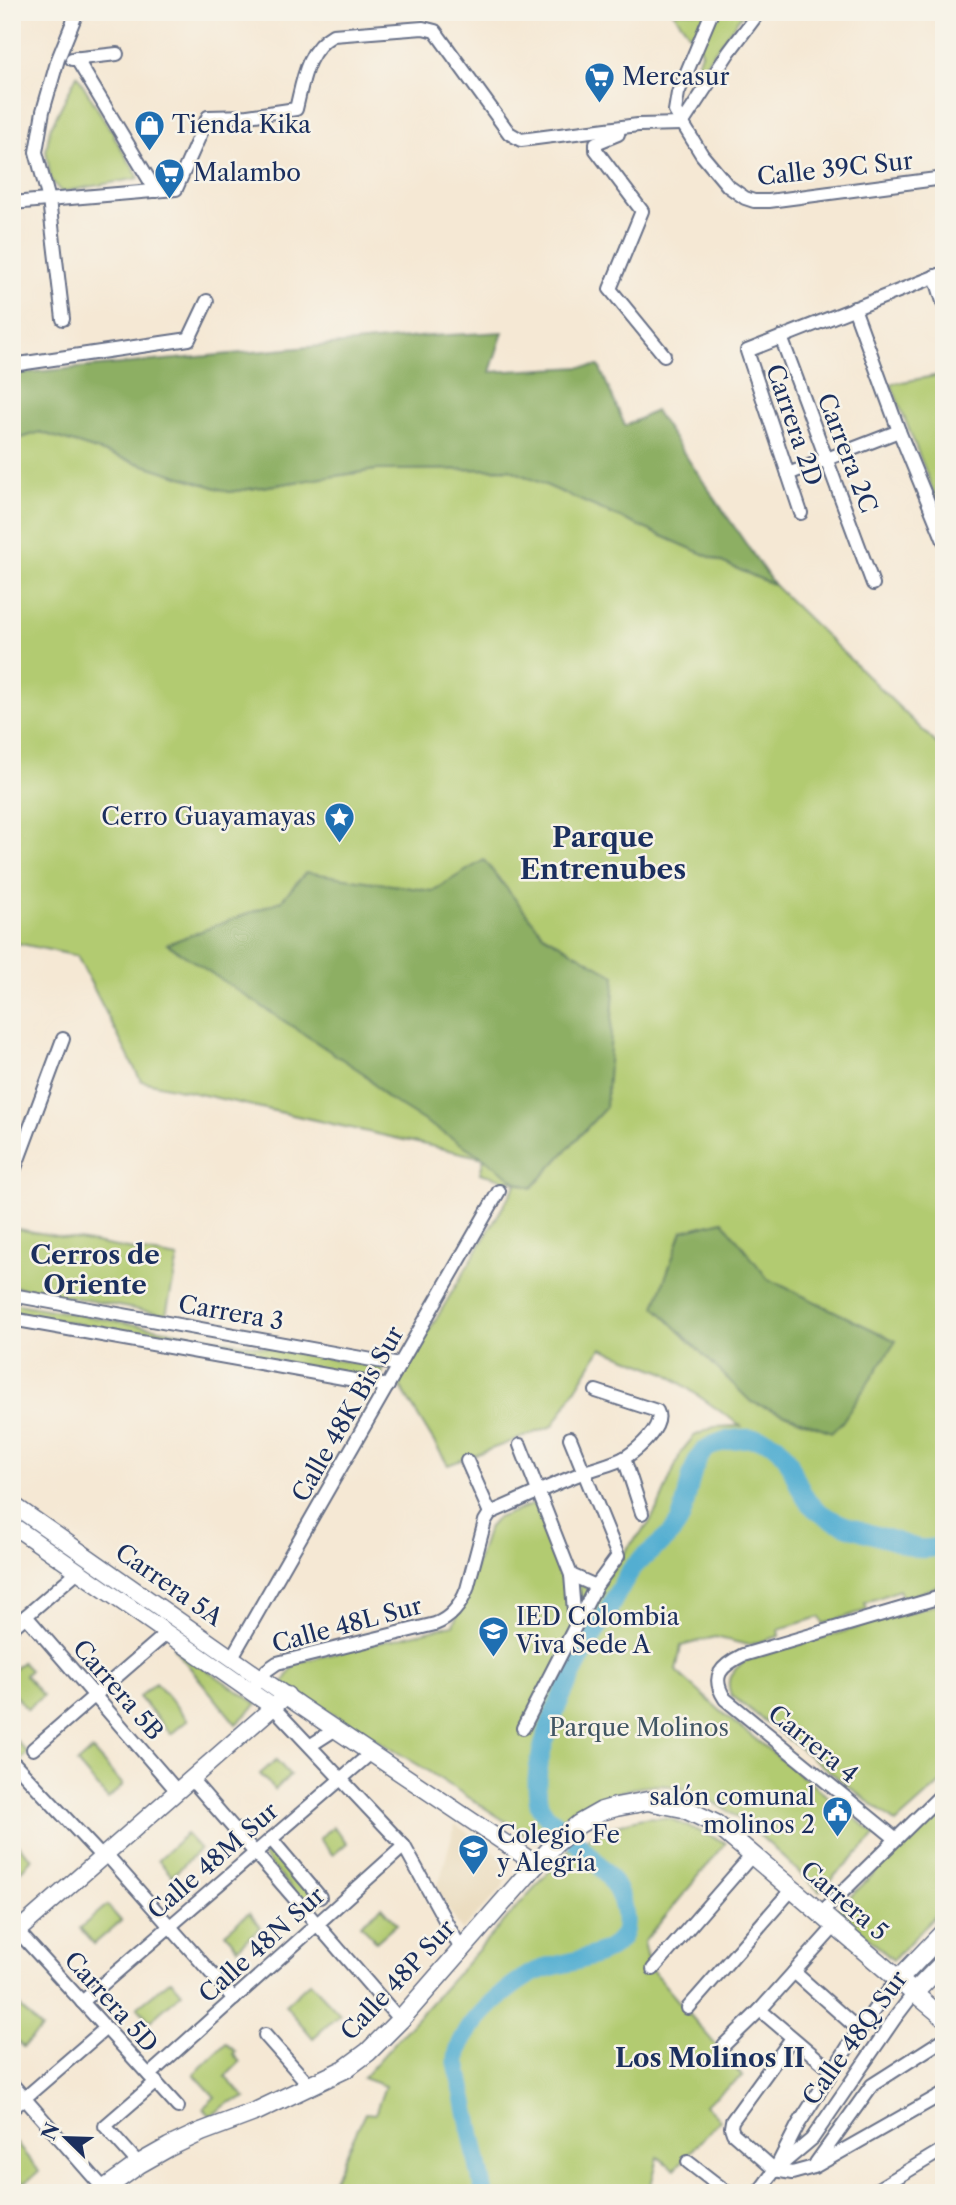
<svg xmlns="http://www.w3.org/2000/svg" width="956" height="2205" font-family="'Libre Caslon Text',serif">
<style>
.built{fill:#e9d9ba}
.green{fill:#b2cb71;stroke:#667d68;stroke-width:2}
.forest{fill:#8daf63;stroke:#546f60;stroke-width:2}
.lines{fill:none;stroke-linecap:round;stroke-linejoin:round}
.river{stroke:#53aed1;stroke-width:19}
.minor-casing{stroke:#677087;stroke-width:16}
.tertiary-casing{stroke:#677087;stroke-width:19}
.secondary-casing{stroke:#677087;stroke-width:21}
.minor{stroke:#fff;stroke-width:12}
.tertiary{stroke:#fff;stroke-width:16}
.secondary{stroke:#fff;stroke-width:18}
.labels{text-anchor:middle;stroke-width:5;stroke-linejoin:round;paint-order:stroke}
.poi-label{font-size:24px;fill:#1b2f5e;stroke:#f7f3e8;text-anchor:start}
.street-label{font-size:24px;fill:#1b2f5e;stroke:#f7f3e8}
.park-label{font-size:24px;fill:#415663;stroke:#f7f3e8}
.neighbourhood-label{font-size:26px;font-weight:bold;fill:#1b2f5e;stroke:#f7f3e8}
.quarter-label{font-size:28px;font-weight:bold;fill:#1b2f5e;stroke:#f7f3e8}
</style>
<rect width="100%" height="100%" fill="#f7f3e8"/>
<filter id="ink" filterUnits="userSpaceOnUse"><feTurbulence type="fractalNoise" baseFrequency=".0143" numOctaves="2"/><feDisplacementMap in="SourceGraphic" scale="14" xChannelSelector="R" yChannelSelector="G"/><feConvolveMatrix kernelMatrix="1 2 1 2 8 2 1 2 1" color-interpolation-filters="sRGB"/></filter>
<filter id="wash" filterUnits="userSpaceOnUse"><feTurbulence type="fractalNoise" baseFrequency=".00686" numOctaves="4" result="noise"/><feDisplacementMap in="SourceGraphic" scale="28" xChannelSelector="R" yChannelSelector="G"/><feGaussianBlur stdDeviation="1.57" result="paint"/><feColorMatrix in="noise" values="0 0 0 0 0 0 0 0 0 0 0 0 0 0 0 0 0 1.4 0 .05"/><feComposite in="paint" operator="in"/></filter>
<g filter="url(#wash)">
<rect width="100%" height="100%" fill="#f5e8d4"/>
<polygon class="built" points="455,1824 511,1864 502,1888 462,1931 437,1891"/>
<g class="green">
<polygon points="673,12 744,12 686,90 702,51"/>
<polygon points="77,75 110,129 112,129 115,138 139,178 61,192 51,180 46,151 50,129"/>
<polygon points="940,375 944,385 944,518 891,384"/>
<path d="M40,432L229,492L376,470L509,469L774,585L944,751V1584L903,1599L899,1590L865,1603L867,1610L823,1624L820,1617L779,1629L780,1636L748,1645L715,1637L681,1646L676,1671L724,1714L876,1835L819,1891C780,1855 731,1800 677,1787C652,1781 612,1792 589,1804C570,1813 553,1829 536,1841L420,1766L283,1684L295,1663L453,1625L465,1598L488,1528L497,1518L536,1503L562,1575L595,1593L630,1545L648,1525L659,1505L681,1452L694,1436L714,1427L741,1426L666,1373L601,1348L553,1426L448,1465L398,1383L517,1183L480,1173L484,1158L141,1081L77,956L12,942V441Z"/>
<polygon points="12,1228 178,1258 166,1315 12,1286"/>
<polygon points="12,1303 384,1368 380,1380 12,1312"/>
<path d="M944,1602V1780L896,1823L731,1695C724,1678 733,1669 747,1660Z"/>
<polygon points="173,1647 257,1704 236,1724"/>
<polygon points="22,1662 30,1670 25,1675 43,1696 27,1709 12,1692 12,1671"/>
<polygon points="156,1683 188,1720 171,1734 139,1697"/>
<polygon points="12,1736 28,1753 12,1767"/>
<polygon points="92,1750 123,1785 108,1799 77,1763"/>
<polygon points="276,1760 290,1775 275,1790 260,1774"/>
<polygon points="944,1804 944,1906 893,1960 837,1910"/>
<path d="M650,1817L671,1819L726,1843L644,1942L649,1964L652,1970L742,2076L705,2105L720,2120L675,2169L658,2157L649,2193H327L365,2113L375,2114L385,2086L363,2078L571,1847C597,1833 620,1821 650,1817Z"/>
<polygon points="333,1827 347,1843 333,1855 319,1839"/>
<polygon points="186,1834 200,1849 172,1876 158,1860"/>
<polygon points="12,1838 32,1859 17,1874 12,1869"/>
<polygon points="272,1847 322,1903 312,1912 262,1855"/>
<polygon points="107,1905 121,1921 94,1944 80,1928"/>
<polygon points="382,1907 397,1924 376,1942 361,1924"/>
<polygon points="249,1913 261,1927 238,1948 225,1933"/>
<polygon points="171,1980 182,1993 150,2021 137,2007"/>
<polygon points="310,1982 340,2014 313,2038 285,2005"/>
<polygon points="12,1998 41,2029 23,2047 12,2036"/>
<polygon points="226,2043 236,2052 233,2054 240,2062 225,2077 246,2098 230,2102 211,2116 203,2108 215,2097 194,2074"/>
<polygon points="15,2142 39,2171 24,2184 12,2169 12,2144"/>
</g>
<g class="forest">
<polygon points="503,332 490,372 599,366 625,426 655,411 774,585 509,469 376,470 229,492 40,432 12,441 12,374 430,336"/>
<polygon points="484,860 543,934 615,976 606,1107 532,1188 518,1183 484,1158 387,1098 363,1073 167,944 281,901 306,872 432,891"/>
<polygon points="723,1221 768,1279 896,1341 842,1422 832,1432 751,1402 655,1307 682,1231"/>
</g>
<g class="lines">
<path class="river" d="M484,2193L457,2063C454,2031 512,1980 540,1970C564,1961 623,1958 625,1926C628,1885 590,1855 563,1830C555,1823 545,1816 540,1807C537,1800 537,1788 537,1780C541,1724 579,1660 607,1612C615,1598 622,1583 631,1570C645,1552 670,1541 680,1520C688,1501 689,1469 702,1453C714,1439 751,1435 768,1441C792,1449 794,1486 809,1503C828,1523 856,1529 881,1537C893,1540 905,1545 917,1548C927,1550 935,1548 944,1545"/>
</g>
</g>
<g filter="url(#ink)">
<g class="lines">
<defs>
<g id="minor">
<polyline points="712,12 678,93 675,111 702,155 728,186 745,198 754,201 769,201 944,178"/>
<polyline points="76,58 156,191"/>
<polyline points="72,59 117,54"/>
<polyline points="682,124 729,52 759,12"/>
<polyline points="619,128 618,134 596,143 596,150 642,211 610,289 664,355"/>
<path d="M12,203L176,189L208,117L248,116L296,109C303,81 306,50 333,35L423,28L435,31L509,133L521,140L638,125L682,124"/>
<polyline points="935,276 944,305"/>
<polyline points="854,308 899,431 944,541"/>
<polyline points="63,319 49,200 36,152 43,111 58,59 77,12"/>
<polyline points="781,337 873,584"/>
<polyline points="12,365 189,339 207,301"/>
<polyline points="788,474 899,431"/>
<polyline points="801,513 747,351 944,273"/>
<polyline points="12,1176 63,1039"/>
<polyline points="12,1295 400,1365"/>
<polyline points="12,1319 388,1386"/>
<polyline points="520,1445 571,1575 596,1586"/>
<polyline points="624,1458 642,1513"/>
<polyline points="467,1461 490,1513"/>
<polyline points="571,1575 575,1624"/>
<polyline points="26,1616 177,1791"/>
<polyline points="12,1628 78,1571"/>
<polyline points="232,1657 499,1191"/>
<path d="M255,1685L267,1670L277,1663L435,1624C451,1618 461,1605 467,1589L485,1521L490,1513C521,1500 553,1484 585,1472C598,1467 614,1464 626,1457C638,1449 665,1426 657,1411L596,1391"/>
<polyline points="273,1707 404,1846 461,1949"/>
<polyline points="523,1728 596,1586 618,1556 570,1438"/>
<polyline points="311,1745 336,1729"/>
<polyline points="33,1749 167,1633"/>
<polyline points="15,1764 102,1857"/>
<polyline points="191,1779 400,2020"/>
<path d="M895,1838L725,1699C710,1676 721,1666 743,1655L944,1596"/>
<polyline points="271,1839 320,1897"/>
<polyline points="106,1854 234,1999"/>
<polyline points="821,1913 944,1792"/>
<polyline points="12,1925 178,2107"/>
<polyline points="653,1969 753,1854"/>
<polyline points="794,1972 859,2030"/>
<polyline points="82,2002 371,1753"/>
<polyline points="688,2008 793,1888"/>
<polyline points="760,2010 832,2071"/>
<polyline points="265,2035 310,2086"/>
<polyline points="792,2038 732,2121 731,2127 733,2133 775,2170 792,2173 814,2167 944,2093"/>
<polyline points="724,2045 760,2010 836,1925"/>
<polyline points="149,2075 404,1846"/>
<polyline points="12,2084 104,2189"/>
<polyline points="12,2109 106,2028"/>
<polyline points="688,2162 728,2193"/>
<polyline points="816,2163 872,2085 944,2039"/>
<polyline points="139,2164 105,2126 156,2082"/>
<polyline points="780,2166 812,2139 895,2018 914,1993"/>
<polyline points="758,2193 775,2170 798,2125 853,2039 882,1999 898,1980"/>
<polyline points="871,2193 944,2149"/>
</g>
<g id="tertiary">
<polyline points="12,1504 299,1705 536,1864"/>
<polyline points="12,1525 273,1707"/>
<polyline points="12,1936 287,1695"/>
<polyline points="914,1993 944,2018"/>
</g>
<g id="secondary">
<polyline points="898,1980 944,1932"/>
<polyline points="99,2193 139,2164 169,2147 201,2132 257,2111 345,2069 368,2052 400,2020 531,1870 556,1843 579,1824 602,1811 616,1807 648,1801 683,1808 716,1824 914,1993 944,1962"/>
</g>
</defs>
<use href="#minor" class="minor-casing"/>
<use href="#tertiary" class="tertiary-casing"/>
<use href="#secondary" class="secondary-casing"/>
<use href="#minor" class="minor"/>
<use href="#tertiary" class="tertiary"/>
<use href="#secondary" class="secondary"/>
</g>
</g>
<defs>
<symbol id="supermarket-pin" viewBox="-11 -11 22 30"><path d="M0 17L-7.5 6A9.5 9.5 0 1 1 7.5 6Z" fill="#1f6fb2" stroke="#f7f3e8"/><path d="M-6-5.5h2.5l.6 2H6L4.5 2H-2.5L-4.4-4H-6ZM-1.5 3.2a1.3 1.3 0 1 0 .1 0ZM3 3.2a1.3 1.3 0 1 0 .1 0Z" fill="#fff"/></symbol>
<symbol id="shop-pin" viewBox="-11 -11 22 30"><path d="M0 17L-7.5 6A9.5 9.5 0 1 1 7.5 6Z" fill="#1f6fb2" stroke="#f7f3e8"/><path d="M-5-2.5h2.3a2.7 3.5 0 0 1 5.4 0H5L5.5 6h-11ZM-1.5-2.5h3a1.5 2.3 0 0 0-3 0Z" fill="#fff"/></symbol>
<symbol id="sight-pin" viewBox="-11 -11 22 30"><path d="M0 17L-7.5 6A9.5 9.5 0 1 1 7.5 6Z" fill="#1f6fb2" stroke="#f7f3e8"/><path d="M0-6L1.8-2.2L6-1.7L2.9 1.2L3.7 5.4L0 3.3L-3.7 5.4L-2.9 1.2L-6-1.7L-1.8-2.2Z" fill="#fff"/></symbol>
<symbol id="school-pin" viewBox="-11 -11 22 30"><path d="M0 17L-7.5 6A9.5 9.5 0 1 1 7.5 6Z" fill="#1f6fb2" stroke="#f7f3e8"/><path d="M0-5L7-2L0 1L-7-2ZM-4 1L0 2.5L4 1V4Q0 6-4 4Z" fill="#fff"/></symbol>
<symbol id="civic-pin" viewBox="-11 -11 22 30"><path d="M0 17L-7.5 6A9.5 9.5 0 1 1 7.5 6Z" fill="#1f6fb2" stroke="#f7f3e8"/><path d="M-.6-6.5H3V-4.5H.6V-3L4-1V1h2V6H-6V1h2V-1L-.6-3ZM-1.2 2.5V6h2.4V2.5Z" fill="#fff"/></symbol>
</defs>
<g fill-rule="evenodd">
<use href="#supermarket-pin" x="582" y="60" width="35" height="47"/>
<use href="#shop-pin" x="132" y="108" width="35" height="47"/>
<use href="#supermarket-pin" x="152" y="156" width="35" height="47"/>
<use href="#sight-pin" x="322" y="800" width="35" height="47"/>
<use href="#school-pin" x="476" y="1614" width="35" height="47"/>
<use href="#civic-pin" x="820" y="1794" width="35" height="47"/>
<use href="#school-pin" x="456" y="1832" width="35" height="47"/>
</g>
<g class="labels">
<g class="poi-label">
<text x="622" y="85">Mercasur</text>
<text x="172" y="133">Tienda Kika</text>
<text x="193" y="181">Malambo</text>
<text x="316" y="825" text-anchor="end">Cerro Guayamayas</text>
<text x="516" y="1625">IED Colombia<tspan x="516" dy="28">Viva Sede A</tspan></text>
<text x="815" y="1805" text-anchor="end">salón comunal<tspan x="815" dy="28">molinos 2</tspan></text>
<text x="497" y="1843">Colegio Fe<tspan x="497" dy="28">y Alegría</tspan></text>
</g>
<g class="street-label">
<text transform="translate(835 169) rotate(-6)" y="8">Calle 39C Sur</text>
<text transform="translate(794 425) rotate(71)" y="8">Carrera 2D</text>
<text transform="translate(847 453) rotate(69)" y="8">Carrera 2C</text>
<text transform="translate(231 1313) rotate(10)" y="8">Carrera 3</text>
<text transform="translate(348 1414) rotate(-60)" y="8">Calle 48K Bis Sur</text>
<text transform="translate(169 1585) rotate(35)" y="8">Carrera 5A</text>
<text transform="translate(347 1625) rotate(-15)" y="8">Calle 48L Sur</text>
<text transform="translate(118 1690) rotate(49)" y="8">Carrera 5B</text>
<text transform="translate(813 1744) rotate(39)" y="8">Carrera 4</text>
<text transform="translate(213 1861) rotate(-41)" y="8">Calle 48M Sur</text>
<text transform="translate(844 1901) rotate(41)" y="8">Carrera 5</text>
<text transform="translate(262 1945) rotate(-42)" y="8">Calle 48N Sur</text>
<text transform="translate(398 1980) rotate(-47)" y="8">Calle 48P Sur</text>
<text transform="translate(111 2002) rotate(48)" y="8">Carrera 5D</text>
<text transform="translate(855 2038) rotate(-54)" y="8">Calle 48Q Sur</text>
</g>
<g class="park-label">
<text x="639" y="1736">Parque Molinos</text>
</g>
<g class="neighbourhood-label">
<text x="95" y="1264">Cerros de<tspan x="95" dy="30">Oriente</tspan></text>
<text x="710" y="2067">Los Molinos II</text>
</g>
<g class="quarter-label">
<text x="603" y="847">Parque<tspan x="603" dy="32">Entrenubes</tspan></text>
</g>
</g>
<rect width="956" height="2205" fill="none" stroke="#f7f3e8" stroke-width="42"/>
<g transform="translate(66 2138) rotate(293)" stroke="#f7f3e8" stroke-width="5" paint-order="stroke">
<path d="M0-5L12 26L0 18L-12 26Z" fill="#1b2f5e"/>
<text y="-10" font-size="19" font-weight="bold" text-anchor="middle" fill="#1b2f5e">N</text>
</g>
</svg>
